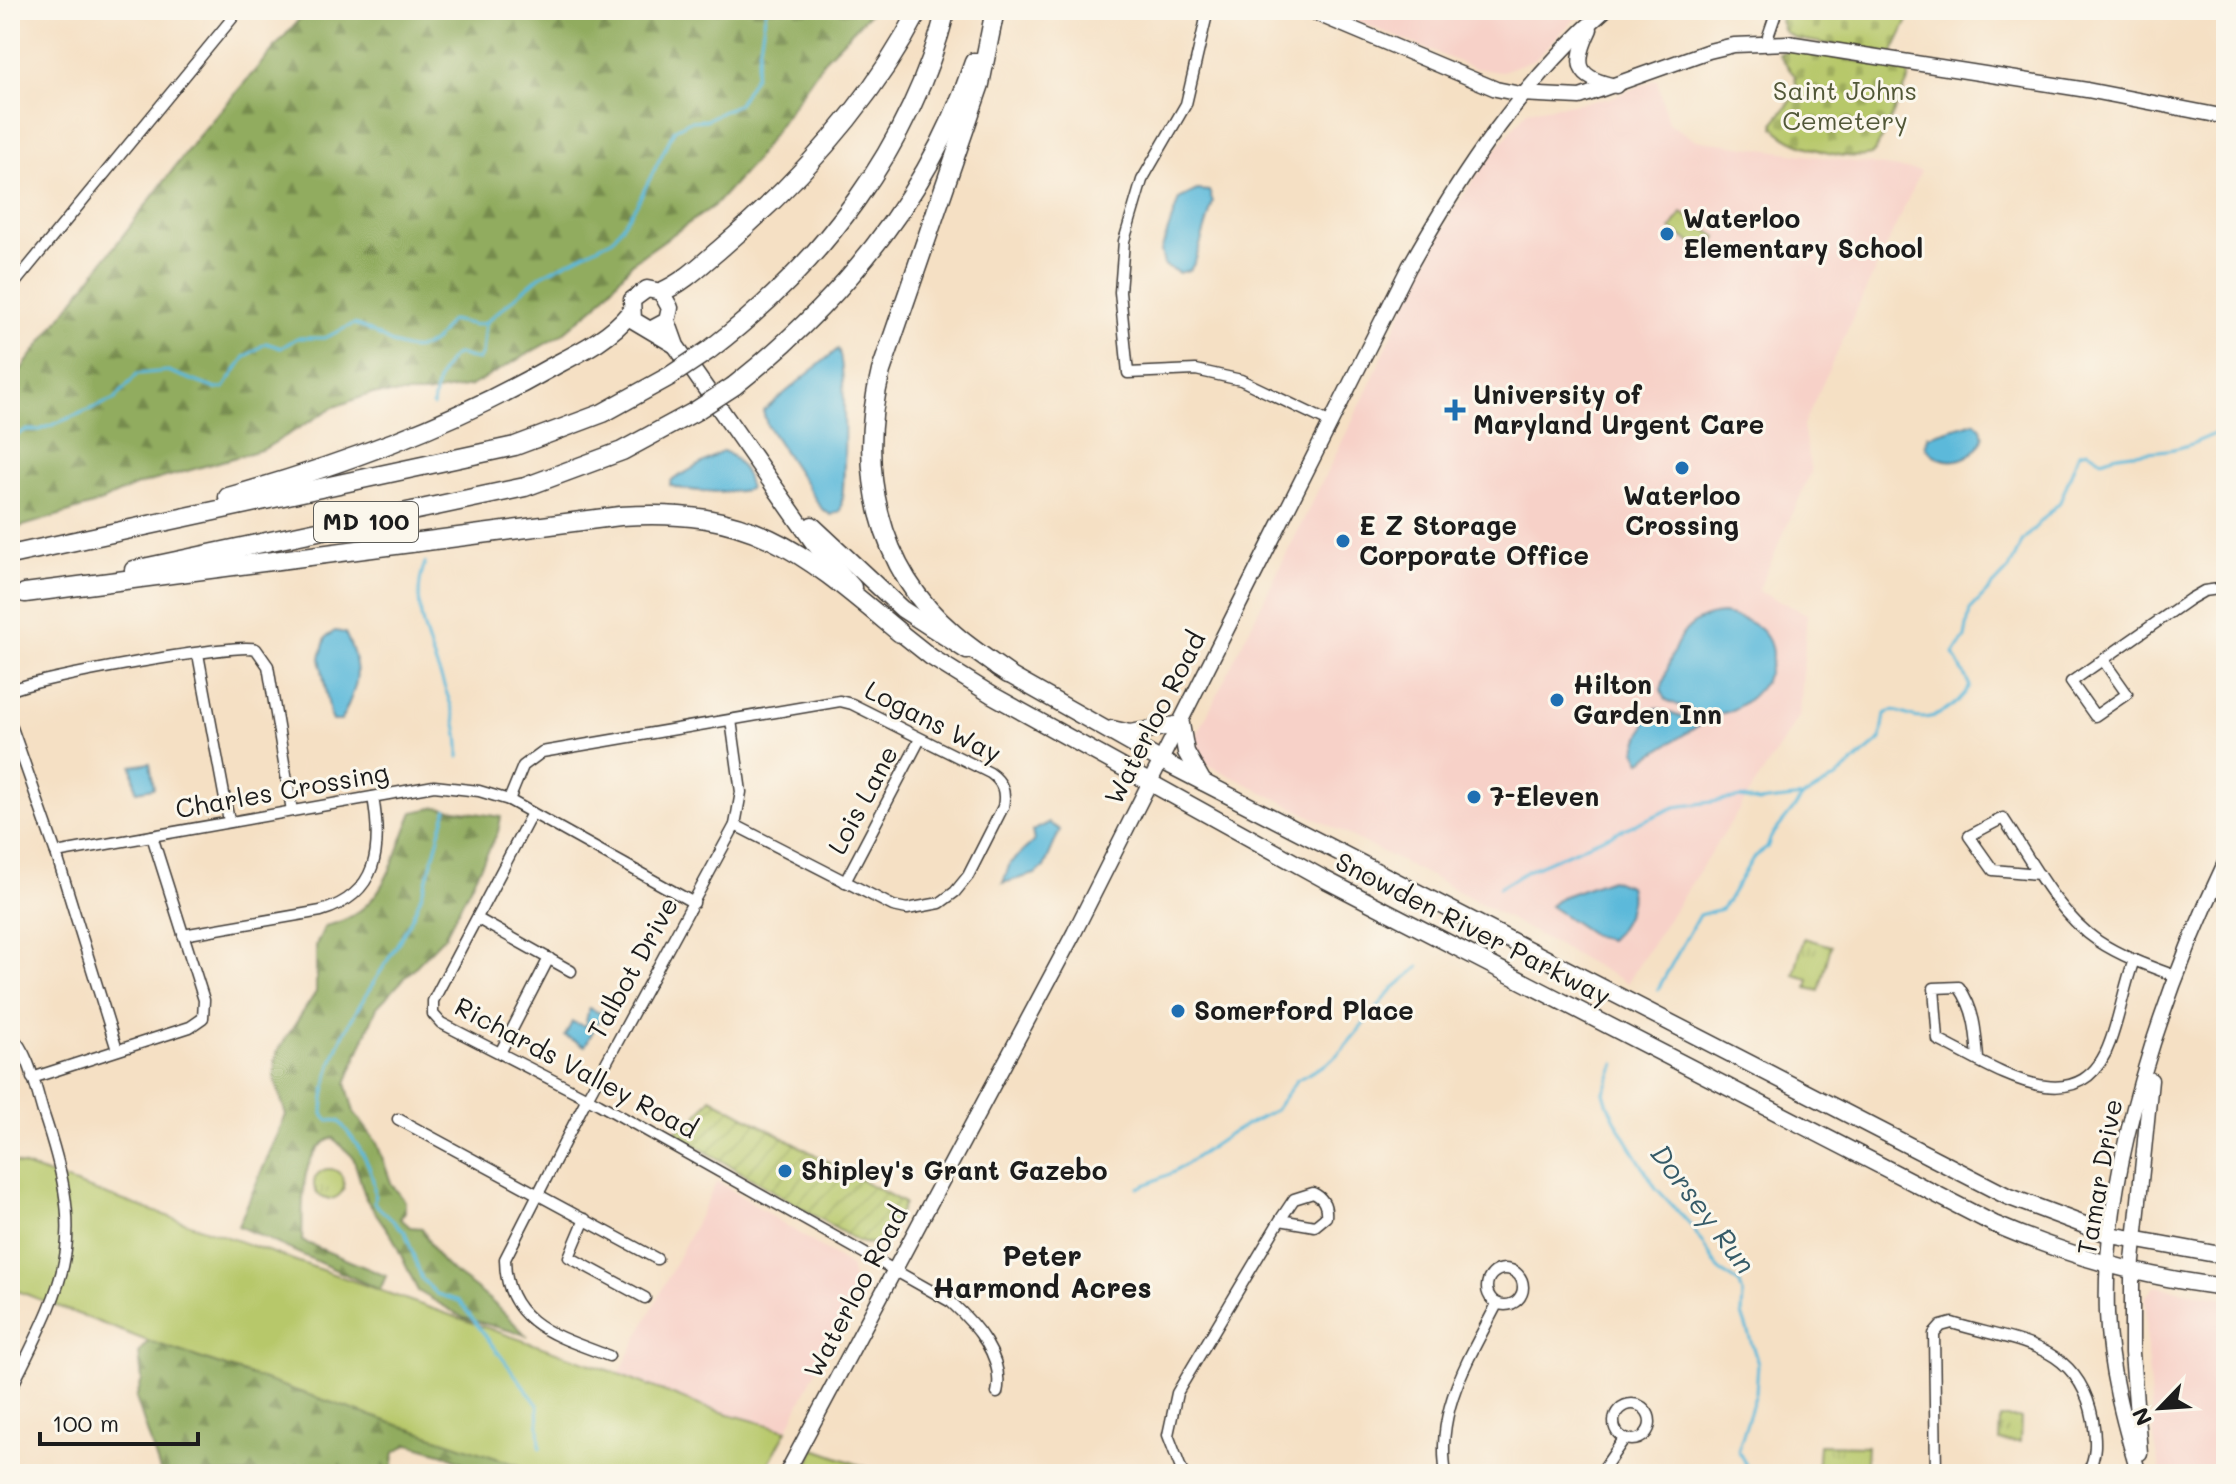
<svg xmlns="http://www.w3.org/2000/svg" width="2236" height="1484" font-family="Mali,sans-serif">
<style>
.built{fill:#f7d1c8}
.grass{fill:#b7c86b;stroke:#6a7244;stroke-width:2}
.forest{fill:url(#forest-firs);stroke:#56643e;stroke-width:2}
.cemetery{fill:url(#cemetery-stones);stroke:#6a7244;stroke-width:2}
.park{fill:url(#park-tufts);stroke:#6a7244;stroke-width:2}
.garden{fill:url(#garden-furrows);stroke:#6a7244;stroke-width:2}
.water{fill:#5cb9da;stroke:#3c6a7b;stroke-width:2}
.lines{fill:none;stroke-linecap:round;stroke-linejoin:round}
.stream{stroke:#5cb9da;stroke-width:3}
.street-casing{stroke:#3d3935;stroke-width:13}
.secondary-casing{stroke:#3d3935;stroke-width:17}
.primary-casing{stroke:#3d3935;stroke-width:19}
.highway-casing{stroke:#3d3935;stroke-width:21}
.street{stroke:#fff;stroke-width:10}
.secondary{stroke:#fff;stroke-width:14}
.primary{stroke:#fff;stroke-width:16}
.highway{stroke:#fff;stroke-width:18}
.highway-bridge-casing{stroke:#3d3935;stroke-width:21;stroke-linecap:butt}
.highway-bridge{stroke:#fff;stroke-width:18}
.poi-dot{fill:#1f6fb2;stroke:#fbf7ec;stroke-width:3}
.labels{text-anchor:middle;stroke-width:6;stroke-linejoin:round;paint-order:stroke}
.shield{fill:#fbf7ec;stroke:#5f5e5a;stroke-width:2}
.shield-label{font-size:24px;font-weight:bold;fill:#1c1c1c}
.park-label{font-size:26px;fill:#525838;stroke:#fbf7ec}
.poi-label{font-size:26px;font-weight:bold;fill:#1c1c1c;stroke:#fbf7ec;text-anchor:start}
.street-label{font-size:26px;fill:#1c1c1c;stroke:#fbf7ec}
.water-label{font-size:28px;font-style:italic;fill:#365b68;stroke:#fbf7ec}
.neighbourhood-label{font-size:28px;font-weight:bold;fill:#1c1c1c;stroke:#fbf7ec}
</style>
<defs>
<pattern id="forest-firs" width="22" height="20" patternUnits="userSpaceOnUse" patternTransform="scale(2)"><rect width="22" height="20" fill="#91ac5f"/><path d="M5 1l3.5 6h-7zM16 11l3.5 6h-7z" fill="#768b4e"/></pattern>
<pattern id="cemetery-stones" width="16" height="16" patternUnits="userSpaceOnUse" patternTransform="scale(2)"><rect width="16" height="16" fill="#b7c86b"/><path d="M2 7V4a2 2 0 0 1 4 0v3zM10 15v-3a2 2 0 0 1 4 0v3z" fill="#9dab5c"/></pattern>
<pattern id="park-tufts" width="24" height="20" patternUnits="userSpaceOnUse" patternTransform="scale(2)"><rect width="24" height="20" fill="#b7c86b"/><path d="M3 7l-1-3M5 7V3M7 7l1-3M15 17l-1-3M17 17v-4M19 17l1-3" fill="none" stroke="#9dab5c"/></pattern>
<pattern id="garden-furrows" width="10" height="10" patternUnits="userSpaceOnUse" patternTransform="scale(2)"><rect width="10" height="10" fill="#b7c86b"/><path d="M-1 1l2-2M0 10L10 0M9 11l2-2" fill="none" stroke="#9dab5c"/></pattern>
</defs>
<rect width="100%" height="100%" fill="#fbf7ec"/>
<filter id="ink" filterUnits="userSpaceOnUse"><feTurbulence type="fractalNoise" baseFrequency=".0125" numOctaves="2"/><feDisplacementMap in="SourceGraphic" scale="16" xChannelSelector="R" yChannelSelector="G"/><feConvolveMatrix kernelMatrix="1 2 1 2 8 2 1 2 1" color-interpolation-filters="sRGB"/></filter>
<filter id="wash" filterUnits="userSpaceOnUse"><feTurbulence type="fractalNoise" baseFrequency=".006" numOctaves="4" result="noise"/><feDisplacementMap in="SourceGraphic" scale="32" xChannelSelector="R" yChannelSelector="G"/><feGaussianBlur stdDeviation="1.8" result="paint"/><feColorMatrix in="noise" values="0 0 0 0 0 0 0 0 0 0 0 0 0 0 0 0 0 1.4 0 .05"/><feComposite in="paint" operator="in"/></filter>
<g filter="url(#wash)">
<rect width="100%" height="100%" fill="#f5e0c4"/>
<g class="built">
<polygon points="1330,10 1584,10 1535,59 1500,72 1474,68"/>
<polygon points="1657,79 1668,123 1696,140 1921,171 1803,426 1811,472 1758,591 1807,614 1800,715 1627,983 1434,878 1201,761 1193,743 1366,393 1406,303 1453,211 1484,164 1527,111 1610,98"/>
<polygon points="717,1181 850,1266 854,1281 850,1299 787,1430 704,1407 619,1374"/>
<polygon points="2155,1286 2226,1298 2226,1474 2161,1474 2154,1438 2147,1353 2146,1296"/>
</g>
<g class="grass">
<polygon points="10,1161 619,1374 704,1407 787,1430 763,1474 544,1474 176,1352 10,1288"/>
<polygon points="815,1449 885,1474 803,1474"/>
</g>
<g class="forest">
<polygon points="307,10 873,10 826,58 753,163 715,205 633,262 597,305 561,335 471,386 425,394 370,394 334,407 264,449 135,486 93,505 10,530 10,384 197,138"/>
<path d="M437,807L501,817L498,832L445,936L377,1007L346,1083L354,1112L377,1143L392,1185L405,1201V1212L400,1218L410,1227L422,1228C443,1274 451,1267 485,1296C500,1308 513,1322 526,1335L464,1318L418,1291L393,1238L366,1199L353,1157L333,1138C296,1152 304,1210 302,1241L386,1276L380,1290L238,1226L286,1115L274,1077L277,1052L316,992V945L325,926C384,914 392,861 413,812Z"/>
<path d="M148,1342L155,1343L544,1474H487L444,1454L409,1444L394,1453L392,1474C373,1474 289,1469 280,1474H161L136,1398L142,1380L139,1353Z"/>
</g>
<g class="cemetery">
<polygon points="1785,10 1913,10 1892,54 1797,39 1784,31 1780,21"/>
<path d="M1789,49L1907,70L1909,79L1876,150L1871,155C1846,161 1791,147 1774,127V122L1797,94L1795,76L1779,54Z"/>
</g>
<g class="park">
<polygon points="1682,213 1717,237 1706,253 1671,229"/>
<polygon points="1804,938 1831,946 1819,991 1807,988 1809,979 1794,975"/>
<circle cx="329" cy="1184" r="15"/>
<polygon points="2000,1418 2021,1418 2020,1442 1999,1441"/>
<polygon points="1819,1445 1867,1446 1865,1474 1817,1474"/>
</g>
<path class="garden" d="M711,1098L904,1203C894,1225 888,1250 859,1242L673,1132L692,1122Z"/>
<g class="water">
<polygon points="1197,190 1209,191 1213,202 1195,262 1190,270 1179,273 1164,265 1161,251 1179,199"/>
<path d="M838,349C846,363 846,493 840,511L831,515L822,509L767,425L763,411Z"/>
<path d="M1975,422L1981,428L1983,438C1974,463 1941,469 1925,446L1928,436Z"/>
<path d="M723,451C736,455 749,475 749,489C734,494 684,492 670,485L671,481Z"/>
<path d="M1722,614C1817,629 1756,721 1707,714C1694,713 1679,705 1666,700L1661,690C1673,653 1677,618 1722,614Z"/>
<path d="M335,631L345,633C364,672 358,683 341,721H333L330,714L320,658L326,637Z"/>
<polygon points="1656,708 1701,724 1641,761 1635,751 1649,714"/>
<polygon points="150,763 154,788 136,791 132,766"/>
<polygon points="1049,823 1060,830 1044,867 1035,874 1003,883 1010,863 1034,841 1032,831"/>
<path d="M1611,879L1629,886C1635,905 1622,928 1609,940L1596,937L1550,906L1561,897Z"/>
<polygon points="589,1008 602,1014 585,1046 565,1036 572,1022 585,1026"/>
</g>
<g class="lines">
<g class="stream">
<path d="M433,406C435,389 441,362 458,354L478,360L482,354L485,323"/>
<path d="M10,445L16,435L27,430H40L115,399L137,374L168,371L216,389L224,388L245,357L266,343L281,348L297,338H324L354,324C382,332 405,364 435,340C441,334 445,326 451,320L475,325L485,323L540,276L613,239L637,204L675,129L690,121L706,120L738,104L755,76L766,10"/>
<path d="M425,563C400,627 463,692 459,757"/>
<path d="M447,809C436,844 429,881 413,915C382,981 324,1036 323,1114L328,1120L339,1121C359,1146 378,1170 374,1203L405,1232L422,1279L437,1294L459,1301L538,1405L540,1449"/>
<polyline points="1499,888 1529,870 1675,807 1741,798 1759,802 1803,797"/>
<path d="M1658,989L1699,915L1721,909L1727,902L1753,858L1767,848L1771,837L1803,797L1836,778L1881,739L1885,714C1896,708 1899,713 1910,716C1934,724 1958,705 1970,686L1954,654L1965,637L1970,610L2009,569L2023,540L2060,502L2079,453L2088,451L2102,460C2124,450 2154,454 2178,448C2195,444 2209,435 2226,430"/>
<polyline points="1615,1064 1604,1092 1608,1106 1623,1134 1656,1188 1690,1224 1720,1271 1740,1284 1743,1294 1742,1314 1758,1363 1756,1393 1738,1451 1746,1465 1744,1474"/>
<polyline points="1138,1188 1174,1172 1233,1132 1275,1110 1297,1080 1328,1063 1343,1049 1393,989 1419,967"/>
</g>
</g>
</g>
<g filter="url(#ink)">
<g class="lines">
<defs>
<g id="street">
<polyline points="1208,10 1186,104 1142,180 1124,241 1120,292 1128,373 1196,370 1241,380 1331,423"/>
<polyline points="1766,42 1777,10"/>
<polyline points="10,289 239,10"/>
<polyline points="198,654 229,821"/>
<polyline points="2103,660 2127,694 2095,716 2071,682 2190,599 2204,591 2226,588"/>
<path d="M10,691C31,679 237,642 256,649L268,666L292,811"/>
<polyline points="10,722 56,853"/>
<path d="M509,800L523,766L542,752L840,701L852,704L990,773C1003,782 1006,792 1003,807L968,876L955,892L940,903L907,909L893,906L735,825"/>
<path d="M532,813L433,1001V1014L441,1023L599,1104L951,1302C975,1324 1005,1357 997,1393"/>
<path d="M2039,874L1993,870L1969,836L2003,818C2031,860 2056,912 2098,941C2122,957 2151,967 2178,977"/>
<polyline points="845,882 920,739"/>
<polyline points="478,919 571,971"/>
<path d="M183,935L321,911C379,894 382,848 373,797"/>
<path d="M10,1034C30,1054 35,1086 43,1112C87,1243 69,1272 10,1391"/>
<polyline points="117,1050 56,853 434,786 479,791 509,800 694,903"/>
<polyline points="501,1051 549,958"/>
<path d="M1978,1059C1976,1032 1975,1010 1959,987L1934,988L1938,1040C1990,1065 2079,1130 2110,1042C2120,1015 2124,987 2134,960"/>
<polyline points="32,1078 190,1027 203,1018 204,1000 152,836"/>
<polyline points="398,1119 657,1259"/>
<polyline points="585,1219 569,1257 645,1298"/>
<circle cx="1505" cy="1287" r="18"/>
<path d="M609,1356C559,1337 505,1324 505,1259L587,1098L735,825L741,792L731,720"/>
<circle cx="1632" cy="1422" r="18"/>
<path d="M1183,1474L1168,1435L1177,1393L1280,1220L1294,1199L1313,1193C1324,1198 1327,1206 1326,1217L1315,1226L1280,1220"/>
<path d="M1446,1474C1435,1410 1469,1359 1497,1304"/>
<polyline points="1600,1474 1624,1439"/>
<path d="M1936,1474L1934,1334L1941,1326L1952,1323C2017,1343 2079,1342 2093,1420C2096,1440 2097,1456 2087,1474"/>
</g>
<g id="secondary">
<polyline points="1308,10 1496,89 1520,94 1580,97 1709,51 1734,45 1788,43 2087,90 2226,117"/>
<path d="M1590,29C1573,65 1576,78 1616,86"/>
<polyline points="2140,1453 2132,1353 2132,1271 2151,1080"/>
<path d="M786,1474L1074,933L1409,267C1463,171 1522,83 1605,10"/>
<path d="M2139,1474C2123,1421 2109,1368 2107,1313C2102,1167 2164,991 2226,861"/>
</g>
<g id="primary">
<polyline points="667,321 676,346 813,542 853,587"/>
<polyline points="652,329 667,321 670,308 661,292 647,289 632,300 633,320 675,345"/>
<polyline points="812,525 902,609 967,651"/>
<path d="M892,626L931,657L992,695L1324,879L1994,1224C2069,1256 2145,1278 2226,1287"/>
<polyline points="997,668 1160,760 2007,1196 2111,1235 2226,1256"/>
<polyline points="1112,729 1130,733 1181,724 1186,752 1203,782"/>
</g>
<g id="highway">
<path d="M995,10L980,84L881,371C857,466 876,568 954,634C971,649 990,661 1008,674"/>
<path d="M661,292C683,283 701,265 720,249C797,183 872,101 919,10"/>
<path d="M709,350C821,265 911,148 946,10"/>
<path d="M734,386C842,300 930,195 974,62"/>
<path d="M228,497C341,465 448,426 550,368C578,353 610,338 630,313"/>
<polyline points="10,555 515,446 603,413 670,376"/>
<polyline points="134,570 525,487 622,451 694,412"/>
<path d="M25,593L620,516C754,507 803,552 900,633"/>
</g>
</defs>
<use href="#street" class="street-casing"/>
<use href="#secondary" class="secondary-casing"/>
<use href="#primary" class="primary-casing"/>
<use href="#highway" class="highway-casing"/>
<use href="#street" class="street"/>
<use href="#secondary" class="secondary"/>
<use href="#primary" class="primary"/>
<use href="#highway" class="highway"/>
<defs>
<g id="highway-bridge">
<polyline points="670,376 709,350"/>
<polyline points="694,412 734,386"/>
</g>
</defs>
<use href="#highway-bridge" class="highway-bridge-casing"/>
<use href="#highway-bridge" class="highway-bridge"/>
</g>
</g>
<g class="poi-dot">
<circle cx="1667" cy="234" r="8"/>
<path d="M1451 398h8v8h8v8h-8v8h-8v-8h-8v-8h8z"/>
<circle cx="1682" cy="468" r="8"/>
<circle cx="1343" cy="541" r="8"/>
<circle cx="1557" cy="700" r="8"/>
<circle cx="1474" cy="797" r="8"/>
<circle cx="1178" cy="1011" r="8"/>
<circle cx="785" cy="1171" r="8"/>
</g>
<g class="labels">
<rect class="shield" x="314" y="502" width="104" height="40" rx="6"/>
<g class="shield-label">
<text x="366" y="530">MD 100</text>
</g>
<g class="park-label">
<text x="1845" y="100">Saint Johns<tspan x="1845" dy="30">Cemetery</tspan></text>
</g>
<g class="poi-label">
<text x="1683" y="228">Waterloo<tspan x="1683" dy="30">Elementary School</tspan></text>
<text x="1473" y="404">University of<tspan x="1473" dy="30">Maryland Urgent Care</tspan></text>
<text x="1682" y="505" text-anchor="middle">Waterloo<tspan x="1682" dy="30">Crossing</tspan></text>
<text x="1359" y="535">E Z Storage<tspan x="1359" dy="30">Corporate Office</tspan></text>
<text x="1573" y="694">Hilton<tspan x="1573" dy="30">Garden Inn</tspan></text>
<text x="1490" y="806">7-Eleven</text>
<text x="1194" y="1020">Somerford Place</text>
<text x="801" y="1180">Shipley's Grant Gazebo</text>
</g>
<g class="street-label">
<text transform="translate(1155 718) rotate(-63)" y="9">Waterloo Road</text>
<text transform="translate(933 722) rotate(27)" y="9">Logans Way</text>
<text transform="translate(282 791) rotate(-10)" y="9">Charles Crossing</text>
<text transform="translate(863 800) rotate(-62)" y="9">Lois Lane</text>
<text transform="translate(1473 929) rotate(27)" y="9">Snowden River Parkway</text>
<text transform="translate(633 968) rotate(-61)" y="9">Talbot Drive</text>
<text transform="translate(576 1068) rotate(28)" y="9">Richards Valley Road</text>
<text transform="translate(2100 1177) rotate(-80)" y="9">Tamar Drive</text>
<text transform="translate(856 1292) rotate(-62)" y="9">Waterloo Road</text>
</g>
<g class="water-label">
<text transform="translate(1703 1209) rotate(53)" y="10">Dorsey Run</text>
</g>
<g class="neighbourhood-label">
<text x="1042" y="1266">Peter<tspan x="1042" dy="32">Harmond Acres</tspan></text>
</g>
</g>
<rect width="2236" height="1484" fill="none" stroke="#fbf7ec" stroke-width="40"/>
<g transform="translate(2160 1408) rotate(245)" stroke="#fbf7ec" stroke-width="6" paint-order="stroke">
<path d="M0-6L14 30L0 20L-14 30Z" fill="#1c1c1c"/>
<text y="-12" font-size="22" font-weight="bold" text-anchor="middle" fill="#1c1c1c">N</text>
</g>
<path d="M40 1432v12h158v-12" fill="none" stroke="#1c1c1c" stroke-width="4"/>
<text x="52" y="1432" font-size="24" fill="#1c1c1c" stroke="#fbf7ec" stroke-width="6" paint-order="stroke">100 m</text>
</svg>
